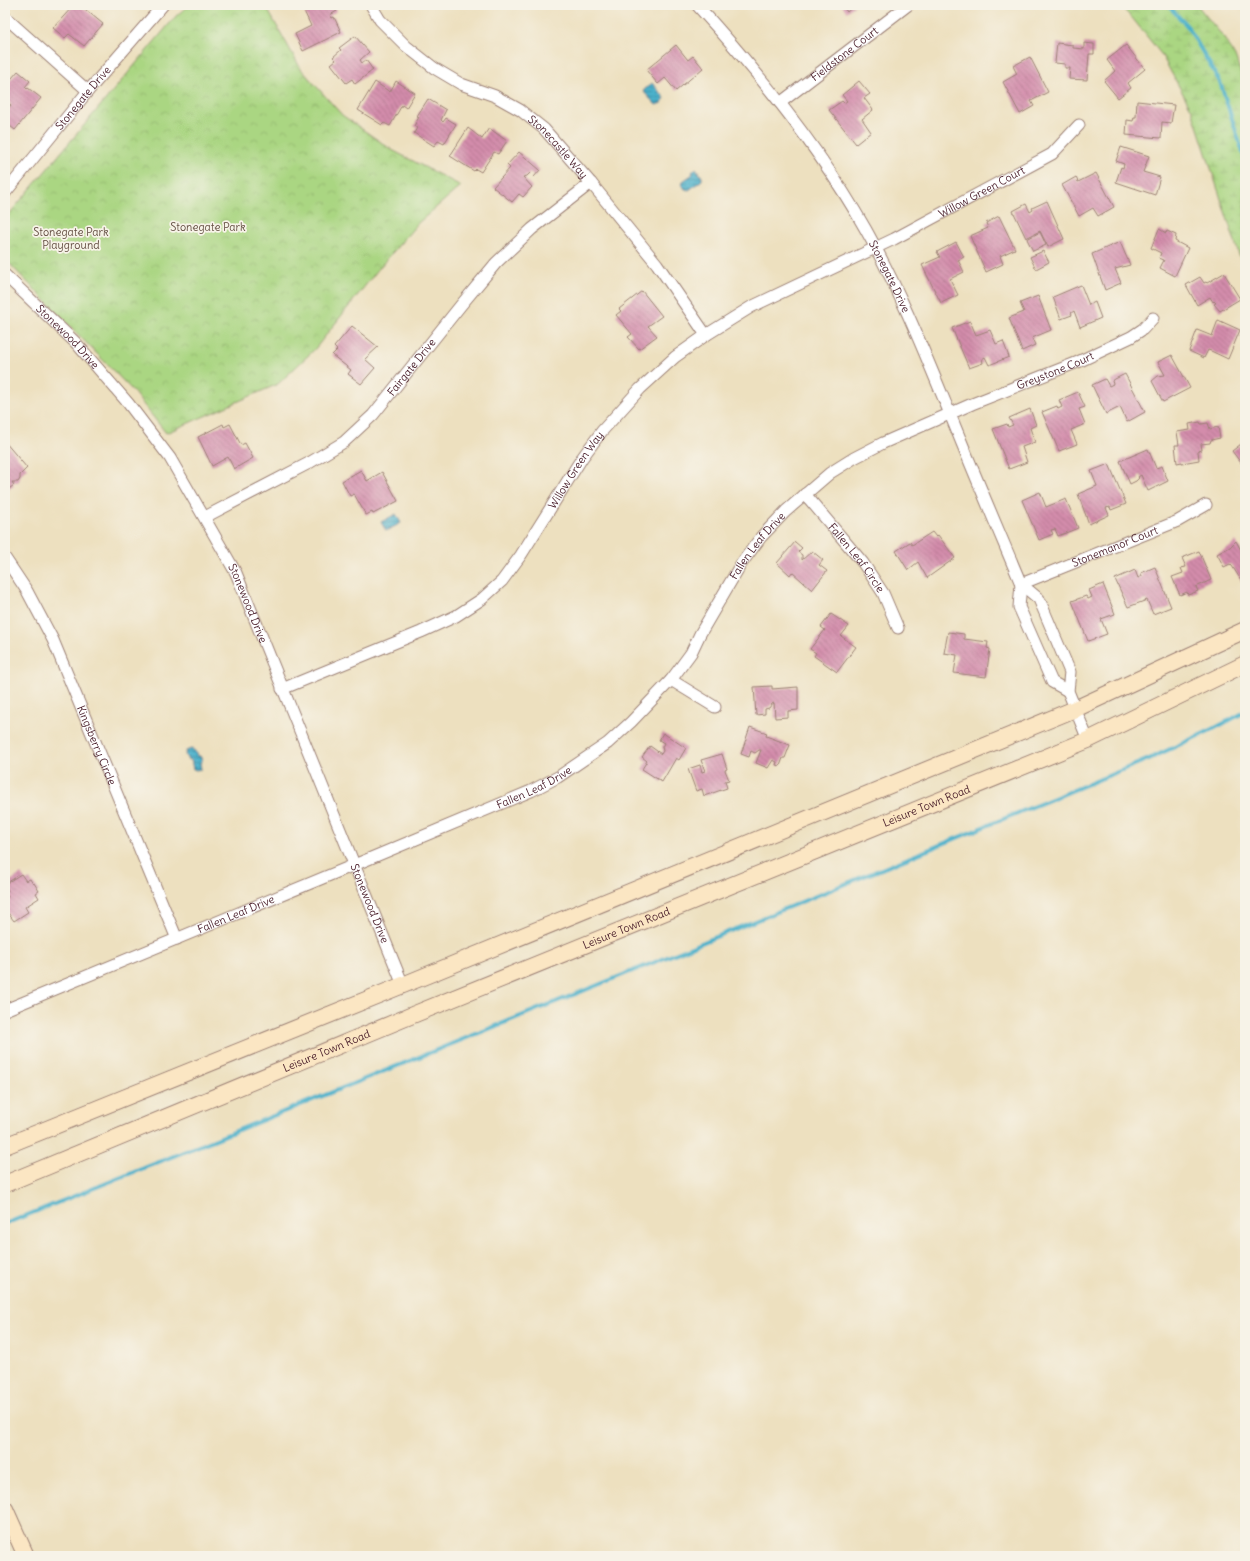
<svg xmlns="http://www.w3.org/2000/svg" width="1250" height="1561" font-family="Delius,sans-serif">
<style>
.wetland{fill:url(#wetland-marsh);stroke:#7a7a56}
.park{fill:url(#park-crowns);stroke:#7a7a56}
.water{fill:url(#water-rules);stroke:#4b687b}
.lines{fill:none;stroke-linecap:round;stroke-linejoin:round}
.stream{stroke:#4cb1cb;stroke-width:4}
.building{fill:url(#building-back-hatch)}
.street-casing{stroke:#9c8075;stroke-width:13}
.secondary-casing{stroke:#9c8075;stroke-width:18}
.street{stroke:#fff;stroke-width:11}
.secondary{stroke:#fbe6c3;stroke-width:16}
.labels{text-anchor:middle;stroke-width:3.5;stroke-linejoin:round;paint-order:stroke}
.street-label{font-size:11px;fill:#4a1f2b;stroke:#f7f3e8}
.park-label{font-size:11px;fill:#624d41;stroke:#f7f3e8}
</style>
<defs>
<pattern id="wetland-marsh" width="20" height="14" patternUnits="userSpaceOnUse"><rect width="20" height="14" fill="#aad682"/><path d="M1 5h8M5 5V1M11 12h8M15 12V8" fill="none" stroke="#94b770"/></pattern>
<pattern id="park-crowns" width="20" height="18" patternUnits="userSpaceOnUse"><rect width="20" height="18" fill="#aad682"/><path d="M2 6a3 3 0 1 1 6 0M12 15a3 3 0 1 1 6 0" fill="none" stroke="#94b770"/></pattern>
<pattern id="water-rules" width="6" height="5" patternUnits="userSpaceOnUse"><rect width="6" height="5" fill="#4cb1cb"/><path d="M0 2.5h6" fill="none" stroke="#418fa5"/></pattern>
<pattern id="building-back-hatch" width="6" height="6" patternUnits="userSpaceOnUse"><rect width="6" height="6" fill="#d38cab"/><path d="M-1 5l2 2M0 0l6 6M5-1l2 2" fill="none" stroke="#ad728b"/></pattern>
</defs>
<rect width="100%" height="100%" fill="#f7f3e8"/>
<filter id="ink" filterUnits="userSpaceOnUse"><feTurbulence type="fractalNoise" baseFrequency=".025" numOctaves="2"/><feDisplacementMap in="SourceGraphic" scale="8" xChannelSelector="R" yChannelSelector="G"/><feConvolveMatrix kernelMatrix="1 2 1 2 8 2 1 2 1" color-interpolation-filters="sRGB"/></filter>
<filter id="wash" filterUnits="userSpaceOnUse"><feTurbulence type="fractalNoise" baseFrequency=".012" numOctaves="4" result="noise"/><feDisplacementMap in="SourceGraphic" scale="16" xChannelSelector="R" yChannelSelector="G"/><feGaussianBlur stdDeviation="0.9" result="paint"/><feColorMatrix in="noise" values="0 0 0 0 0 0 0 0 0 0 0 0 0 0 0 0 0 1.4 0 .05"/><feComposite in="paint" operator="in"/></filter>
<g filter="url(#wash)">
<rect width="100%" height="100%" fill="#ede0bf"/>
<polygon class="wetland" points="1119,5 1197,5 1222,35 1236,58 1245,87 1245,273 1192,110 1161,54 1133,19"/>
<polygon class="park" points="189,5 265,5 301,69 342,115 392,150 461,186 418,223 380,267 315,349 278,384 166,433 131,389 5,259 5,219 176,16"/>
<g class="water">
<path d="M652,83L665,98C660,105 664,102 656,105L643,91Z"/>
<polygon points="696,168 702,177 702,180 689,190 685,189 682,185 683,181 693,174 692,172"/>
<polygon points="396,514 401,523 386,531 381,522"/>
<polygon points="191,749 195,751 197,756 200,756 202,760 200,763 201,769 196,770 193,769 191,760 187,759 185,754 186,751"/>
</g>
<g class="lines">
<g class="stream">
<polyline points="1168,5 1188,27 1220,82 1245,159"/>
<polyline points="5,1224 655,962 1149,759 1213,729 1245,712"/>
</g>
</g>
<g id="blocks">
<g class="building">
<polygon points="74,5 80,5 103,24 84,46 69,34 65,38 53,28"/>
<polygon points="315,5 335,5 337,11 330,15 332,18 334,17 341,32 303,51 295,34 311,26 304,11"/>
<polygon points="842,5 855,5 847,12"/>
<polygon points="355,36 369,52 360,60 362,63 366,60 373,70 355,84 352,79 346,83 331,64 336,60 333,57 341,50 339,48"/>
<polygon points="1057,43 1073,45 1073,48 1084,49 1084,43 1094,44 1094,54 1089,54 1087,80 1069,79 1070,68 1065,68 1065,64 1055,63"/>
<polygon points="676,45 688,60 693,56 703,68 676,91 665,78 658,84 646,70"/>
<polygon points="1126,45 1145,69 1128,83 1131,88 1118,98 1104,81 1115,71 1107,60"/>
<polygon points="1030,57 1048,92 1031,101 1034,106 1020,114 1003,82 1017,74 1013,66"/>
<polygon points="18,71 30,81 25,87 27,89 28,88 41,98 15,130 5,122 5,112 11,105 5,99 5,86"/>
<polygon points="396,81 415,93 406,108 402,105 390,126 384,123 382,125 358,110 375,82 390,92"/>
<polygon points="859,81 870,94 864,98 873,110 862,119 871,132 856,144 829,110 842,101 844,103 847,101 842,95"/>
<polygon points="428,99 446,110 441,120 443,122 446,118 456,124 444,144 438,141 434,146 414,133 417,128 414,126 419,117 417,116"/>
<polygon points="1137,101 1174,105 1171,123 1162,122 1161,138 1126,135 1127,120 1133,121 1134,117 1136,117"/>
<polygon points="468,128 482,139 489,128 507,141 498,154 494,152 481,172 476,169 474,171 450,156"/>
<polygon points="1121,147 1149,156 1143,172 1160,177 1155,195 1116,182 1121,167 1123,168 1124,164 1116,161"/>
<polygon points="519,152 540,170 534,177 530,173 527,176 523,177 532,187 523,197 519,194 512,202 493,187 510,168 507,165"/>
<polygon points="1096,173 1114,207 1098,216 1093,208 1079,216 1062,185 1076,177 1078,182"/>
<polygon points="1047,201 1064,239 1048,247 1040,231 1026,238 1013,211 1026,204 1030,212 1033,210 1032,208"/>
<polygon points="999,216 1015,249 1000,256 1003,264 986,272 970,236 988,228 986,223"/>
<polygon points="1159,229 1166,233 1167,231 1176,235 1175,241 1188,248 1175,276 1160,268 1164,260 1159,258 1161,253 1151,248"/>
<polygon points="1040,232 1046,245 1033,251 1027,239"/>
<polygon points="956,242 964,257 958,260 964,272 950,279 958,295 941,303 922,265 940,257 937,252"/>
<polygon points="1120,242 1130,265 1115,269 1121,283 1105,290 1092,254"/>
<polygon points="1043,251 1049,262 1036,269 1030,257"/>
<polygon points="1224,273 1240,299 1220,311 1214,304 1216,303 1214,301 1213,302 1210,297 1197,305 1186,285 1200,277 1204,283 1206,282 1207,283"/>
<polygon points="1081,285 1089,305 1095,302 1101,318 1080,327 1074,311 1071,313 1072,315 1061,319 1053,297"/>
<polygon points="642,291 662,316 648,326 657,336 639,349 628,337 632,334 616,315 621,311 619,309"/>
<polygon points="1038,296 1051,330 1032,338 1035,345 1022,351 1009,318 1024,312 1020,303"/>
<polygon points="1218,320 1240,330 1228,359 1211,351 1208,350 1204,358 1189,351 1197,330 1212,336"/>
<polygon points="970,321 976,335 990,330 996,344 1003,341 1009,357 989,365 985,357 982,359 983,363 969,368 952,328"/>
<polygon points="352,326 378,347 365,359 375,368 361,384 348,374 351,370 332,355 337,350 334,347"/>
<polygon points="1172,355 1190,388 1163,402 1152,381 1158,376 1165,375 1158,362"/>
<polygon points="1125,374 1145,412 1127,422 1120,407 1106,414 1092,385 1105,379 1109,386 1113,384 1112,381 1115,379"/>
<polygon points="1078,392 1085,407 1079,409 1085,424 1071,430 1077,444 1059,451 1042,412 1057,406 1058,409 1062,407 1059,400"/>
<polygon points="1030,409 1036,425 1030,428 1035,442 1022,447 1027,462 1009,469 993,429 1007,424 1008,427 1013,425 1009,418"/>
<polygon points="1200,422 1201,424 1208,423 1210,429 1218,427 1220,438 1211,440 1210,443 1201,444 1202,450 1198,451 1199,460 1182,463 1182,462 1177,463 1175,445 1179,445 1177,432 1190,430 1189,424"/>
<polygon points="223,424 224,427 230,424 241,445 245,443 253,458 234,469 228,457 212,466 198,437"/>
<polygon points="1245,441 1245,463 1244,461 1241,463 1232,451"/>
<polygon points="5,442 27,468 20,475 20,479 18,482 12,482 14,485 5,492"/>
<polygon points="1148,449 1156,468 1162,466 1168,481 1148,491 1141,475 1138,477 1139,478 1136,481 1130,484 1120,461"/>
<polygon points="1109,464 1126,504 1111,510 1110,507 1106,508 1109,515 1089,524 1078,494 1097,486 1091,471"/>
<polygon points="361,470 367,481 382,472 398,501 373,514 372,512 366,515 354,494 350,496 342,481"/>
<polygon points="1040,492 1046,507 1066,499 1078,528 1058,536 1055,529 1051,530 1053,534 1039,540 1022,500"/>
<polygon points="932,532 936,537 938,535 955,558 927,578 918,562 908,570 896,551 910,542 912,545"/>
<polygon points="1236,541 1243,554 1245,553 1245,582 1243,583 1232,566 1230,564 1224,567 1217,554 1230,547"/>
<polygon points="795,542 802,548 798,552 802,555 802,560 812,551 823,560 819,565 827,571 812,590 792,572 790,575 777,563"/>
<polygon points="1199,551 1211,580 1196,587 1198,591 1188,595 1187,592 1180,595 1172,577 1183,573 1181,568 1186,567 1182,558"/>
<polygon points="1155,567 1171,607 1153,614 1147,600 1128,607 1115,579 1135,570 1138,578 1142,576 1141,573"/>
<polygon points="1103,584 1115,614 1101,619 1107,634 1088,641 1072,601 1086,596 1088,599 1092,597 1089,590"/>
<polygon points="831,614 849,626 841,636 856,647 837,672 814,656 816,653 810,649 825,630 821,627"/>
<polygon points="948,632 964,634 964,639 988,642 987,648 990,649 986,677 954,673 957,655 944,653"/>
<polygon points="772,686 772,689 798,687 798,710 788,711 788,717 775,718 774,703 772,704 769,708 765,709 765,714 756,715 754,687"/>
<polygon points="750,727 767,733 766,736 790,745 785,758 783,758 780,766 776,765 777,762 773,760 768,768 756,763 761,750 759,750 755,753 751,751 749,757 741,754"/>
<polygon points="663,733 686,748 679,760 676,758 662,782 642,769 647,761 642,757 650,746 661,754 663,751 662,747 664,743 659,740"/>
<polygon points="722,754 727,769 725,770 729,780 725,781 727,788 704,796 702,789 696,791 688,769 700,765 702,772 705,771 701,760"/>
<polygon points="21,874 26,881 30,879 33,884 34,883 39,891 36,893 39,898 25,907 28,912 14,921 5,909 5,899 8,897 5,892 8,891 5,884"/>
</g>
</g>
</g>
<g filter="url(#ink)">
<use href="#blocks" fill-opacity="0" stroke="#9c8075" stroke-width="1"/>
<g class="lines">
<defs>
<g id="street">
<path id="s1" d="M371,5L380,20L406,46L434,68L461,84L495,96L520,110L544,129L591,183L657,264L706,335"/>
<path id="s2" d="M697,5C759,73 821,150 866,230C899,289 924,351 950,414C973,471 997,527 1021,584L1039,599L1070,672L1068,691L1088,740"/>
<polyline points="5,17 88,91"/>
<path id="s3" d="M780,103L908,5"/>
<path id="s4" d="M5,193L88,91L163,5"/>
<path id="s5" d="M5,275L76,343L128,403L170,458L236,573L403,985"/>
<path id="s6" d="M805,494L863,563L883,593L898,628"/>
<path id="s7" d="M205,517L309,463L344,442L373,415L461,305L496,263L532,229L591,183"/>
<path id="s8" d="M5,558L27,591L53,640L177,939"/>
<path id="s9" d="M1021,584L1178,521L1206,505"/>
<polyline points="1021,584 1019,607 1052,682 1068,691"/>
<polyline points="671,680 715,707"/>
<path id="s10" d="M282,689L421,632L456,616L482,599L502,581L521,555L582,458L602,431L640,389L675,357L706,335L751,307L894,239L1052,154L1079,125"/>
<path id="s11" d="M5,1010L371,858L531,791L558,777L608,743L631,722L671,680L691,653L700,634L741,564L761,537L786,511L830,473L854,458L883,443L972,404L1078,362L1131,337L1143,329L1153,318"/>
</g>
<g id="secondary">
<polyline points="5,1146 403,985 1075,709 1245,630"/>
<path id="s12" d="M5,1184L415,1014L1088,740L1245,664"/>
<polyline points="5,1509 26,1556"/>
</g>
</defs>
<use href="#street" class="street-casing"/>
<use href="#secondary" class="secondary-casing"/>
<use href="#street" class="street"/>
<use href="#secondary" class="secondary"/>
</g>
</g>
<g class="labels">
<g class="street-label">
<text dy="4" stroke="none"><textPath href="#s3" startOffset="81">Fieldstone Court</textPath></text>
<text dy="4" stroke="none"><textPath href="#s4" startOffset="123">Stonegate Drive</textPath></text>
<text dy="4" stroke="none"><textPath href="#s1" startOffset="239">Stonecastle Way</textPath></text>
<text dy="4" stroke="none"><textPath href="#s10" startOffset="880">Willow Green Court</textPath></text>
<text dy="4" stroke="none"><textPath href="#s2" startOffset="334">Stonegate Drive</textPath></text>
<text dy="4" stroke="none"><textPath href="#s5" startOffset="88">Stonewood Drive</textPath></text>
<text dy="4" stroke="none"><textPath href="#s7" startOffset="259">Fairgate Drive</textPath></text>
<text dy="4" stroke="none"><textPath href="#s11" startOffset="1261">Greystone Court</textPath></text>
<text dy="4" stroke="none"><textPath href="#s10" startOffset="380">Willow Green Way</textPath></text>
<text dy="4" stroke="none"><textPath href="#s11" startOffset="910">Fallen Leaf Drive</textPath></text>
<text dy="4" stroke="none"><textPath href="#s9" startOffset="101">Stonemanor Court</textPath></text>
<text dy="4" stroke="none"><textPath href="#s6" startOffset="82">Fallen Leaf Circle</textPath></text>
<text dy="4" stroke="none"><textPath href="#s5" startOffset="412">Stonewood Drive</textPath></text>
<text dy="4" stroke="none"><textPath href="#s8" startOffset="209">Kingsberry Circle</textPath></text>
<text dy="4" stroke="none"><textPath href="#s11" startOffset="574">Fallen Leaf Drive</textPath></text>
<text dy="4" stroke="none"><textPath href="#s12" startOffset="996">Leisure Town Road</textPath></text>
<text dy="4" stroke="none"><textPath href="#s5" startOffset="736">Stonewood Drive</textPath></text>
<text dy="4" stroke="none"><textPath href="#s11" startOffset="250">Fallen Leaf Drive</textPath></text>
<text dy="4" stroke="none"><textPath href="#s12" startOffset="672">Leisure Town Road</textPath></text>
<text dy="4" stroke="none"><textPath href="#s12" startOffset="348">Leisure Town Road</textPath></text>
</g>
<g class="park-label">
<text x="208" y="231">Stonegate Park</text>
<text x="71" y="236">Stonegate Park<tspan x="71" dy="13">Playground</tspan></text>
</g>
</g>
<rect width="1250" height="1561" fill="none" stroke="#f7f3e8" stroke-width="20"/>
</svg>
